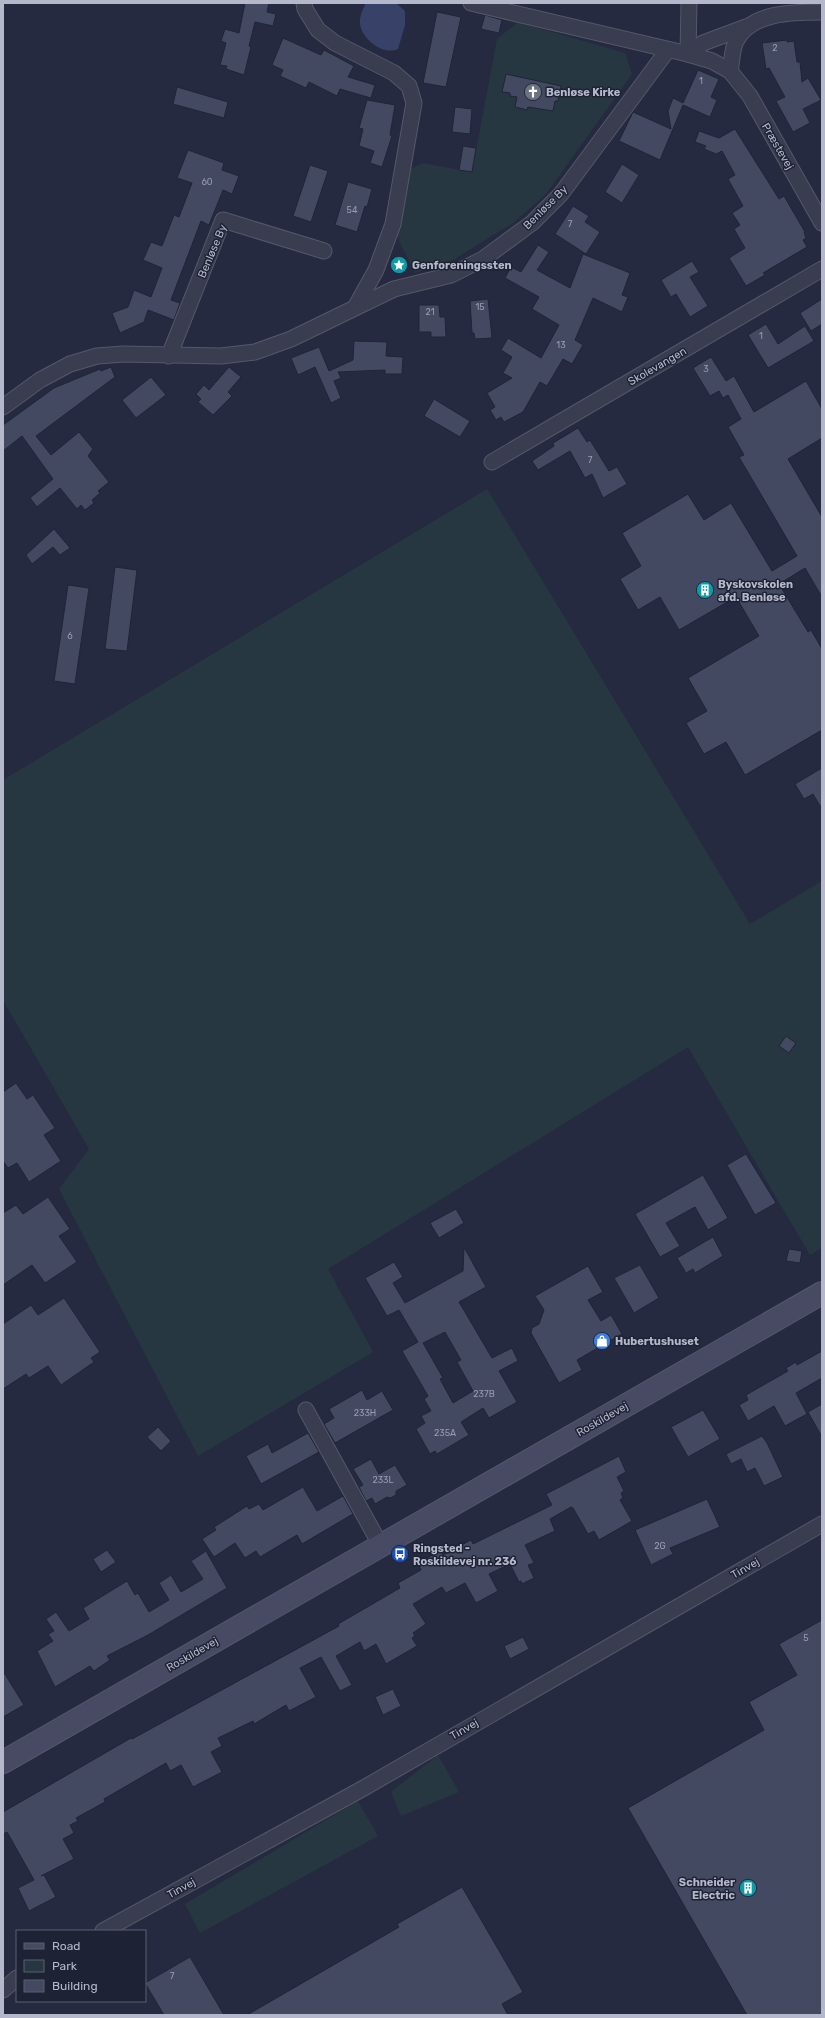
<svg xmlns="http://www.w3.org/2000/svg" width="825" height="2018" font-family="Rubik,sans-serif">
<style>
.green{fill:#273741}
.water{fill:#384167}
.building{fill:#444962;stroke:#202437;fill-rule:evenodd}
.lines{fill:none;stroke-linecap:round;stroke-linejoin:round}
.street-casing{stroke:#54586a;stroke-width:17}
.secondary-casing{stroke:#54586a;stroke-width:24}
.street{stroke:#393d4f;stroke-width:15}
.secondary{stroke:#474a62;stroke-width:22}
.labels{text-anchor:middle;stroke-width:3;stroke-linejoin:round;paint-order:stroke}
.number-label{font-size:9px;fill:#999cb0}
.poi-label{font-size:11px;font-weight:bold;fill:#b5b8ca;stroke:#1e2235;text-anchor:start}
.street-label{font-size:11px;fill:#b5b8ca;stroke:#1e2235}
</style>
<rect width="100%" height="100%" fill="#252a40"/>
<g class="green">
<polygon points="518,22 625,53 632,74 546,194 513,223 453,260 415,273 399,241 397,232 411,169 422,163 472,172 497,39"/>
<polygon points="487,489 750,924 822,881 822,1248 810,1255 688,1047 328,1269 373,1352 198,1456 59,1189 89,1149 3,1000 3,780"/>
<polygon points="438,1755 459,1792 401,1816 391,1792"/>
<polygon points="358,1801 378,1836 200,1933 185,1904"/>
</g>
<path class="water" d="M366,3H396L405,11V25L398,49C383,56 362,39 360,24C359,17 363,9 366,3Z"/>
<g class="building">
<polygon points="245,3 269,3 267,12 276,14 273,26 255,22 249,46 251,47 244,75 226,69 227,66 220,65 226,43 221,41 225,29 239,33"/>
<polygon points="437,12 461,17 446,87 423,83"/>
<polygon points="485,15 502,20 499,33 481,29"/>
<polygon points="283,38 321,55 324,50 354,66 348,77 375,85 371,98 340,89 337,96 309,82 306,88 280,76 283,70 272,65"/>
<polygon points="787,40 787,42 794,41 797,62 800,62 802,82 808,78 821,100 803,109 810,123 793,132 776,101 785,97 769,68 766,69 762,43"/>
<polygon points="698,70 719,79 711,97 717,100 710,117 683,105 660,160 619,141 633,112 671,129 668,111 673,98 683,103"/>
<polygon points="506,74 561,86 558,101 555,101 553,111 528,107 527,110 515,107 517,97 510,96 510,93 502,92"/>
<polygon points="177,87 228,102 224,118 173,104"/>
<polygon points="367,100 395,105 390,135 392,136 382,167 370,163 374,151 359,146 363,129 359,128"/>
<polygon points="455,107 472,109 470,134 452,132"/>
<polygon points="735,129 779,199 784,196 805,232 804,232 806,238 803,240 807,247 763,273 765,275 746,286 729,258 745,248 734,229 740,225 732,213 743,206 728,179 735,175 722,151 716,154 704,149 706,146 695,142 699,131 719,138"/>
<polygon points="463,146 476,148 472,172 459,170"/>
<polygon points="188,150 224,163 222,170 239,176 232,194 223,190 209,225 201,221 171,300 180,303 174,320 148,310 144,322 120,333 112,313 128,307 134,290 151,297 162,268 143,260 151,242 162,246 174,215 179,217 192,183 177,178"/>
<polygon points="622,164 639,175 622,203 605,192"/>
<polygon points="310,165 328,171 311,222 293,216"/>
<polygon points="348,182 372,189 367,207 365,206 357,232 335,225"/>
<polygon points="573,206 589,216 585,222 600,232 586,254 555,234"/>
<polygon points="538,245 549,252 537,270 570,288 583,254 630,273 622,295 628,297 622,312 593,298 575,340 583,345 572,364 563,359 547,386 540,382 523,412 504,422 501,417 496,420 490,410 495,407 487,393 512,378 503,373 512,357 501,350 508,338 541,358 559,325 532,309 539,297 505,278 511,267 521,272"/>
<polygon points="692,261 699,272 690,277 708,306 690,317 676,294 671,297 661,280"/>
<polygon points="488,299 492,338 475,339 474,333 472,333 470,301"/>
<polygon points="822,299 822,324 811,331 800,313"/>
<polygon points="419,305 439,305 440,317 445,317 446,337 431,337 431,332 419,332"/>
<polygon points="766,324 778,344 805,326 814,341 768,368 748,335"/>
<polygon points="354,341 387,342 386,356 403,357 402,374 385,374 385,370 338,372 341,378 334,381 341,398 331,403 315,367 298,375 291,358 319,347 329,371 353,360"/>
<polygon points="711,357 726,381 734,376 754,412 806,381 822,409 822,438 788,459 822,517 822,597 805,568 779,584 808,632 811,630 822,649 822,730 745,775 726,742 704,754 686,723 707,711 688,678 759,636 736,597 679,630 660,597 638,610 620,579 641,566 622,533 688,494 704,520 731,503 772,571 797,556 739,457 744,455 728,427 741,419 728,395 723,398 719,391 710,396 693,368"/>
<polygon points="111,367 115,377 36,436 51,455 79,432 93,449 88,456 109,482 98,491 100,493 92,500 94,503 85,510 81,505 77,509 60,488 37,507 30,498 53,479 22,436 3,451 3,425 54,388 100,369 101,371"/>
<polygon points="229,367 241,377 228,392 232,396 213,415 198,402 201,399 196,394 204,385 209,390"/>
<polygon points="151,377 166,395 136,418 122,400"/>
<polygon points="434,399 470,421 460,437 424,416"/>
<polygon points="578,428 587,442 590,440 609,471 617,467 627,484 603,498 592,474 585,478 570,451 538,470 532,461 554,446 553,443"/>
<polygon points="54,529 70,548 60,555 53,547 32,564 26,555"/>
<polygon points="115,567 137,570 127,651 105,649"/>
<polygon points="68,585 89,588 75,684 54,681"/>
<polygon points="822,768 822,809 813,794 804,799 795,784"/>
<polygon points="786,1036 796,1043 789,1053 779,1046"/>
<polygon points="16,1083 27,1099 33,1095 55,1128 44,1135 61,1161 29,1182 17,1163 8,1168 3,1161 3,1092"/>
<polygon points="746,1154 776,1203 755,1215 727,1165"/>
<polygon points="703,1175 728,1218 708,1230 695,1207 666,1223 680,1246 660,1257 635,1214"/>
<polygon points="48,1197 70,1229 59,1236 77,1262 45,1283 32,1265 3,1285 3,1213 16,1205 23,1214"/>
<polygon points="456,1209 464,1223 439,1238 430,1223"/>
<polygon points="713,1237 723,1256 695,1273 693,1269 686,1273 677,1258"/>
<path d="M464,1247L486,1287L459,1302L492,1358L512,1348L518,1361L499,1371L517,1402L489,1418L483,1408L461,1422L469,1435L437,1454L435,1451L430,1454L416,1429L425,1423L421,1416L431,1411L424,1399L428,1396L402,1351L418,1342L399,1310L387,1316L365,1278L394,1262L403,1277L393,1283L405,1303L463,1271ZM445,1332L461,1360L457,1362L473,1391L453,1403L440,1379L443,1378L423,1343Z"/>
<polygon points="789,1249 802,1251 800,1263 786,1261"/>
<polygon points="640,1265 659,1298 634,1313 614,1278"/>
<polygon points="588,1266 603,1292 588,1300 601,1321 611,1315 622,1334 577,1360 582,1370 559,1383 531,1333 532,1328 539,1324 544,1310 535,1296"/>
<polygon points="64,1298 100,1352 91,1358 94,1362 61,1385 48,1366 29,1378 26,1374 3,1389 3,1324 31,1305 38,1315"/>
<polygon points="822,1351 822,1378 796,1393 807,1414 785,1426 774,1406 748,1421 739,1405 748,1400 746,1395 788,1371 786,1368 796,1362 797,1365"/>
<polygon points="362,1390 367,1400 382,1391 393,1410 335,1443 324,1424 334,1418 329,1409"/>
<polygon points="822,1404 822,1437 808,1412"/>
<polygon points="703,1410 720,1439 688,1457 671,1427"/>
<polygon points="158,1427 171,1441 161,1451 147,1437"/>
<polygon points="308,1433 319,1452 261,1484 246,1456 268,1444 272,1453"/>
<polygon points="762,1436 767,1443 783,1477 764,1486 755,1468 747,1472 741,1459 731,1464 726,1454"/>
<polygon points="619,1456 626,1472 617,1477 624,1491 621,1493 623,1498 620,1500 632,1521 599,1540 594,1531 588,1534 573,1508 571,1507 550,1519 555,1531 525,1545 534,1563 528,1565 534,1578 522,1584 521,1581 519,1582 510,1564 489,1574 498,1591 476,1603 465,1583 446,1593 442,1587 413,1604 426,1624 413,1633 415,1636 412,1638 417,1646 386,1664 376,1644 364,1651 360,1642 336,1656 352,1685 340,1691 321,1657 300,1668 316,1697 289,1711 286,1705 254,1724 253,1721 218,1738 222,1746 211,1752 222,1772 193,1787 181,1765 170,1771 166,1763 104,1799 105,1802 76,1818 78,1821 70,1825 74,1833 63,1839 74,1859 41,1876 44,1875 56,1897 29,1911 18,1888 34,1880 7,1832 3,1834 3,1812 131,1738 132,1739 339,1626 338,1624 400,1588 398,1583 421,1570 418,1563 441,1550 443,1555 471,1540 473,1544 552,1505 546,1494"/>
<polygon points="371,1459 379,1474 395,1465 407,1485 396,1491 396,1495 390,1498 387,1497 375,1504 372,1498 366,1501 359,1487 363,1485 353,1469"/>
<polygon points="303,1487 317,1511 343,1496 353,1514 302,1544 297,1535 260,1557 256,1551 245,1558 235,1543 214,1557 202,1539 216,1530 214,1527 247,1506 249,1509 259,1504 263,1510"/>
<polygon points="707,1499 720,1527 670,1548 673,1554 651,1565 635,1530"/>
<polygon points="107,1550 116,1562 101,1572 93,1559"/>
<polygon points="206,1551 227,1588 148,1635 107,1656 110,1660 94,1671 90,1666 55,1687 37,1651 53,1641 48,1634 54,1631 46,1619 56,1612 69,1631 89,1619 83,1608 127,1581 135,1595 138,1593 149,1612 169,1600 159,1583 171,1575 181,1592 203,1579 191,1561"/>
<polygon points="822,1620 822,2015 747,2015 628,1808 764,1730 749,1702 797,1675 779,1644"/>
<polygon points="523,1637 529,1649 510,1659 504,1646"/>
<polygon points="3,1671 24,1705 3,1717"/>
<polygon points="393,1689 401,1706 383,1715 375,1697"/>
<polygon points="462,1887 523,1992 502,2004 508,2015 247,2015 399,1927 397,1924"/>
<polygon points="190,1957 224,2015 164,2015 145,1983"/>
</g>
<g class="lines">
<defs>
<g id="street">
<polyline points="304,3 305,9 318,30 335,43 394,73 409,86 414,103 393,224 376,270 356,306"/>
<polyline points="471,3 688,54 712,61 730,71 750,96 822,223"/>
<polyline points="688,54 703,43 746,27"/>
<polyline points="688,54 689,3"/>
<path d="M730,71C732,62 732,49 736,41C751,12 793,12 822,12"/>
<polyline points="169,356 223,220 324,251"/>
<polyline points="3,407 40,380 70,364 97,356 123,354 221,356 255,352 291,339 394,289 451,275 483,259 532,223 561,194 667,51"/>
<polyline points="492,462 822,269"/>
<polyline points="306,1410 381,1546"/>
<polyline points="103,1931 362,1789 822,1524"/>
<polyline points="3,1990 17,1978"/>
</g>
<polyline id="secondary" points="3,1762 822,1293"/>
</defs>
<use href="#street" class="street-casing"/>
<use href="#secondary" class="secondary-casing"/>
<use href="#street" class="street"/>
<use href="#secondary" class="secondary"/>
</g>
<defs>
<symbol id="church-disc" viewBox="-11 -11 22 22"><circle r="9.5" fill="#6b7280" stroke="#1e2235"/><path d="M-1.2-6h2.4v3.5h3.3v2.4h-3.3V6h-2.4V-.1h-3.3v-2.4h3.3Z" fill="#fff"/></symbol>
<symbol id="sight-disc" viewBox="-11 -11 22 22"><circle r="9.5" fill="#0f9aa8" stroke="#1e2235"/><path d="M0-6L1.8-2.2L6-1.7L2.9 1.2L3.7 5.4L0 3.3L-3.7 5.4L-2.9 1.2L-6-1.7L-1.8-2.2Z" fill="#fff"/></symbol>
<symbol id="building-disc" viewBox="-11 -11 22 22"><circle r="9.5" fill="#0f9aa8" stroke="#1e2235"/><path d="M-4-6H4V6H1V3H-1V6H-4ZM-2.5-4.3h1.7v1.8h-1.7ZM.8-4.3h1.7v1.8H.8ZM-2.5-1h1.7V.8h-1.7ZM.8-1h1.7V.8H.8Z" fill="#fff"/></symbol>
<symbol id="shop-disc" viewBox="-11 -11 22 22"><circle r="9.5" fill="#3f7fe0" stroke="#1e2235"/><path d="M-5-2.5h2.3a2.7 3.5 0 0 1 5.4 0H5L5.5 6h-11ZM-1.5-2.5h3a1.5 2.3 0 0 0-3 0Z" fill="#fff"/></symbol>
<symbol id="bus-disc" viewBox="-11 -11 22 22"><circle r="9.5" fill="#1a4fb4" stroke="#1e2235"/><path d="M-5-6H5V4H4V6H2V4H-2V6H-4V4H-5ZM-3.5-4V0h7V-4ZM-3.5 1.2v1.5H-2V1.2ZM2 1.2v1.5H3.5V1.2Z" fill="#fff"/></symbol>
</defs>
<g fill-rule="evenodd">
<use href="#church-disc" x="523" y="82" width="20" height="20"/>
<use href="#sight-disc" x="389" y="255" width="20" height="20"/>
<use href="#building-disc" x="695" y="580" width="20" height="20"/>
<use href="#shop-disc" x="592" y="1331" width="20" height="20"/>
<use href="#bus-disc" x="390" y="1544" width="20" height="20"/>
<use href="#building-disc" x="738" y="1878" width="20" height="20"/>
</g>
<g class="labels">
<g class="number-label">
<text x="775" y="51">2</text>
<text x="701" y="84">1</text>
<text x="207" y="185">60</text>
<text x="352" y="213">54</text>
<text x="570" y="227">7</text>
<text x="480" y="310">15</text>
<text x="430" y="315">21</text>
<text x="761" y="339">1</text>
<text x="561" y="348">13</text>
<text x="706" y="372">3</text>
<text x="590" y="463">7</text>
<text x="70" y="639">6</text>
<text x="484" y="1397">237B</text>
<text x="365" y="1416">233H</text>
<text x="445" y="1436">235A</text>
<text x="383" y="1483">233L</text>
<text x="660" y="1549">2G</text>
<text x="806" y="1641">5</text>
<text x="172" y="1979">7</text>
</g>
<g class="poi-label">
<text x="546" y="96">Benløse Kirke</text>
<text x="412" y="269">Genforeningssten</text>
<text x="718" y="588">Byskovskolen<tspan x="718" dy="13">afd. Benløse</tspan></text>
<text x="615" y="1345">Hubertushuset</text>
<text x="413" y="1552">Ringsted -<tspan x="413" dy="13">Roskildevej nr. 236</tspan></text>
<text x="735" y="1886" text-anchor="end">Schneider<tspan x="735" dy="13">Electric</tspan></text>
</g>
<g class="street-label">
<text transform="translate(778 146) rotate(60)" y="4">Præstevej</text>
<text transform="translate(545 207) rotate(-45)" y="4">Benløse By</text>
<text transform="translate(212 251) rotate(-67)" y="4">Benløse By</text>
<text transform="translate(657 366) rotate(-30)" y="4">Skolevangen</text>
<text transform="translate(602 1419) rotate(-30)" y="4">Roskildevej</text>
<text transform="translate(745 1568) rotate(-30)" y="4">Tinvej</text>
<text transform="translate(192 1654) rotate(-30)" y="4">Roskildevej</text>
<text transform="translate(464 1729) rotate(-30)" y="4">Tinvej</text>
<text transform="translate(181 1888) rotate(-29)" y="4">Tinvej</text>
</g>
</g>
<rect width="825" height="2018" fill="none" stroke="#b5b8ca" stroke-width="8"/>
<rect x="16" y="1930" width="130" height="72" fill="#1e2235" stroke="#5a5e71"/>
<rect x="24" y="1943" width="20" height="6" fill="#474a62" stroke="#5a5e71"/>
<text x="52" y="1950" font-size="12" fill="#b5b8ca">Road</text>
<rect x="24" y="1960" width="20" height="12" fill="#273741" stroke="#5a5e71"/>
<text x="52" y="1970" font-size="12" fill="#b5b8ca">Park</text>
<rect x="24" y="1980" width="20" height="12" fill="#444962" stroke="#5a5e71"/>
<text x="52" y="1990" font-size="12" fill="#b5b8ca">Building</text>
</svg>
